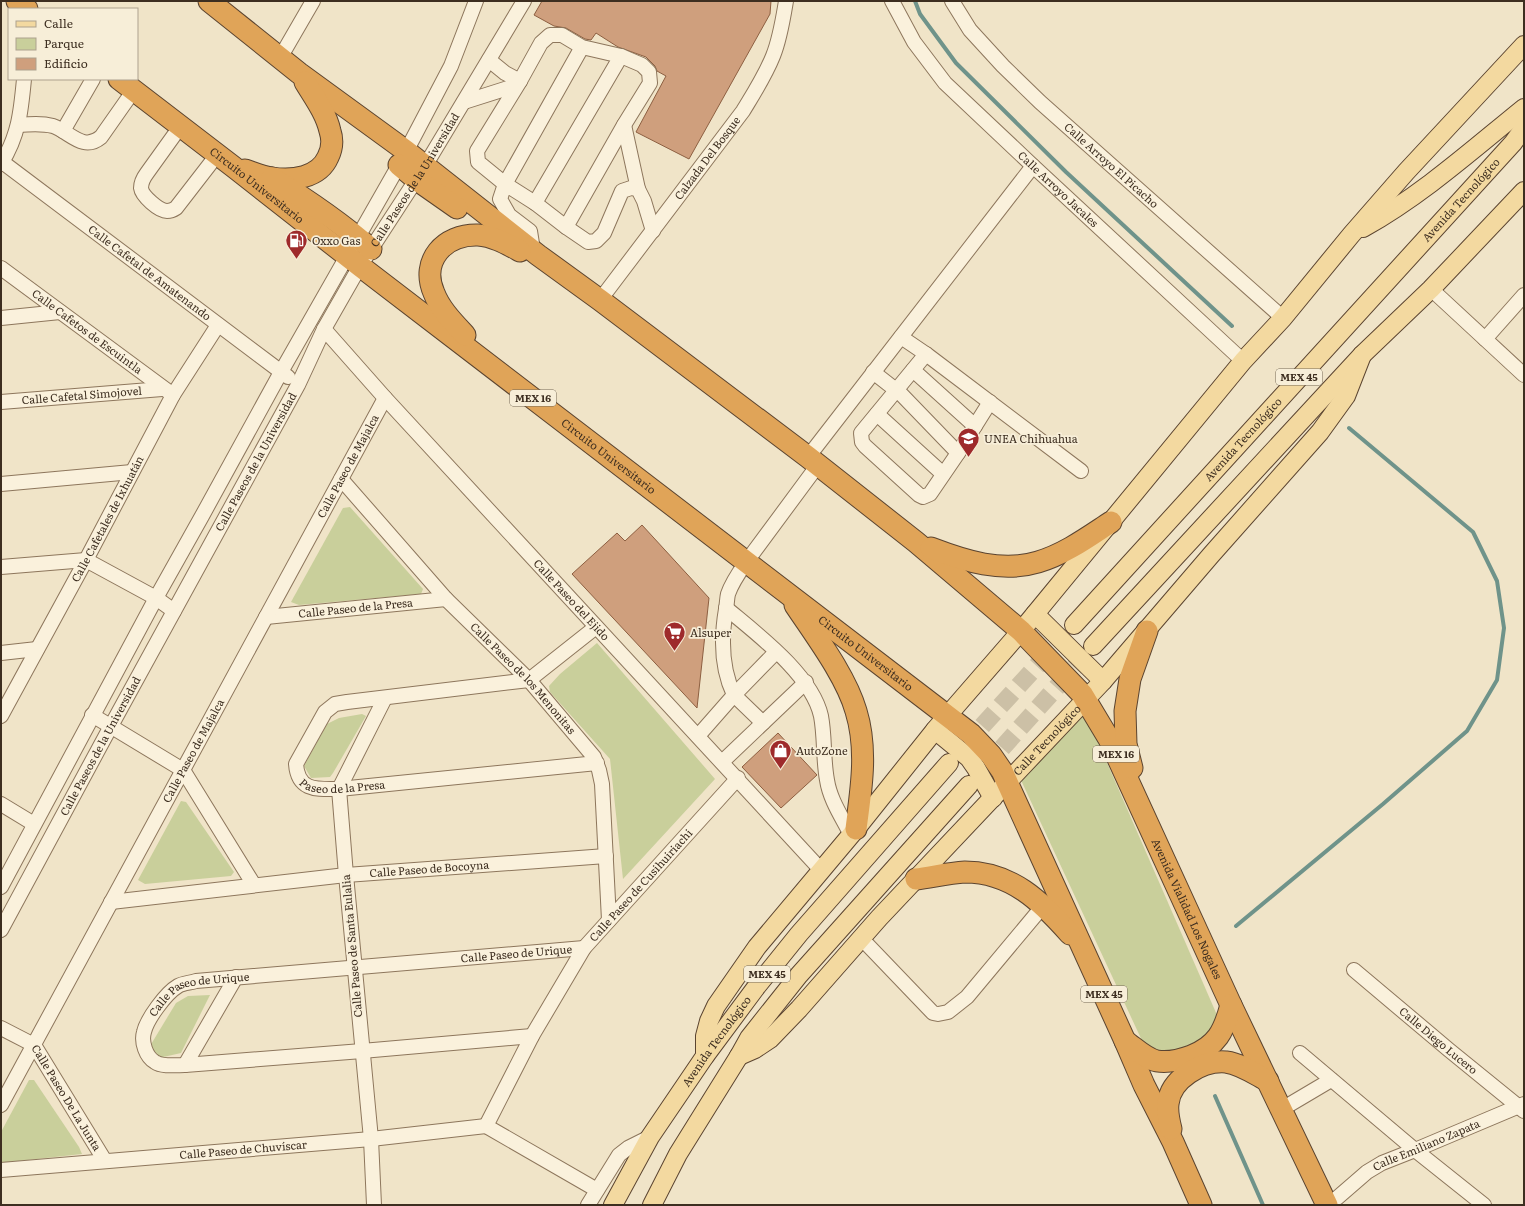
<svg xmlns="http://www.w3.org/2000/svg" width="1525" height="1206" font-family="Literata,serif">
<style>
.park{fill:#c9cf9b}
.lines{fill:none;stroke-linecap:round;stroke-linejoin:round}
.stream{stroke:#6f938a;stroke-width:4}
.building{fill:#cf9f7d;stroke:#8d5f41}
.major-tunnel{stroke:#ccc0a6;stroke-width:18;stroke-dasharray:18 9;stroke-linecap:butt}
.minor-casing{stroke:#8d765c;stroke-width:16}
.major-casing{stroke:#5b4430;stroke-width:20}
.highway-casing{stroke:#5b4430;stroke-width:23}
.minor{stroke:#faf1dc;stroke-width:14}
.major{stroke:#f3d9a0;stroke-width:18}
.highway{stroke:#e0a458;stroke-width:21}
.labels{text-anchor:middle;stroke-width:3.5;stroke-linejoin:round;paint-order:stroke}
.shield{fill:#f7eed8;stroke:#756857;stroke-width:1}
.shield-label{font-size:10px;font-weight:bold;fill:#3d2e20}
.street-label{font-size:11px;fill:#3d2e20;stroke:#f7eed8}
.poi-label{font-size:11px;fill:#3d2e20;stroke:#f7eed8;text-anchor:start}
</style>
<rect width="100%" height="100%" fill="#f0e4c8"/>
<g class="park">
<polygon points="350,507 423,589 421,594 299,605 291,602 343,508"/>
<polygon points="597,643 715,779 623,879 610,759 550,692 549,686 560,674"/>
<polygon points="1084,710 1217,1015 1213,1033 1200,1045 1162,1057 1144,1045 1020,778"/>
<polygon points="362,714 366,716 333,773 330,777 311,778 304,766 327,724 339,718"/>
<polygon points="181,801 186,802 234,872 231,876 145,884 138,880"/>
<polygon points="210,995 181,1053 159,1058 150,1046 176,1003 188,996"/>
<polygon points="29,1080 34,1080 79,1147 82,1154 1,1163 1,1132"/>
</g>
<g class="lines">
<g class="stream">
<polyline points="915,1 920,14 956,63 1066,172 1232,326"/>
<polyline points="1236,926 1383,804 1467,731 1497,680 1504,628 1497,581 1473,532 1349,428"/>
<polyline points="1215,1096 1263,1205"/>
</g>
</g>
<g class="building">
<polygon points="542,1 771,1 770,14 689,159 636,132 666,76 657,71 655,66 646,57 618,47 596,33 591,40 585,39 566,28 554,26 534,15"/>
<polygon points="642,525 709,598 697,708 572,574 617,533 625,541"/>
<polygon points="778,733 817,775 781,808 742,767"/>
</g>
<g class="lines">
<g class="major-tunnel">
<polyline points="964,746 1074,625"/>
<polyline points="984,768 1091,649"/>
</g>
<defs>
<g id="minor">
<path id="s1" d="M892,1L914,42L945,83L1033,166L1243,361"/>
<path id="s2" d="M952,1L970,30L1003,66L1040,102L1283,318"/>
<polyline points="280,58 313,1"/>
<polyline points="489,60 505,73 520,81"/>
<polyline points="464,102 508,88 520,81"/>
<path d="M18,125C30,124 42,123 53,126C70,132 83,152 101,137L134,90"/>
<polyline points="624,125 638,189"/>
<path d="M180,127L147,173C144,177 141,183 141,188C142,196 159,211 167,211C170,211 173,210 176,208L217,155"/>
<polyline points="63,131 93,79"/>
<path id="s3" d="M1,161L288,377"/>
<path d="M1,164C19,135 21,111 24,79"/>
<polyline points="535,203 621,56"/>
<polyline points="566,227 624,125 650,83 649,72 642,65 621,56 582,47 562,35 550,35 541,43 520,81 477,151 478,162 505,184 582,47"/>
<polyline points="533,250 530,231 509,215 500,199 505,184 535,203 566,227 588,242 596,241 604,233 622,191 631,188 638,189 644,201 653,231"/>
<path id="s4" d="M1,268L173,395"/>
<polyline points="1431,289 1524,375"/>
<path id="s5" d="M600,300L743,111C754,93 765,76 773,56C780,39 783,19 786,1"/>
<polyline points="1,318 60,312"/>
<path id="s6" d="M324,329L385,398L821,870"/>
<polyline points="901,337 926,354 1081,471"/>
<polyline points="1485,339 1524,295"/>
<polyline points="926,354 861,433 862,442 865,446 919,495 923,497 930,494 958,453 990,402"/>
<polyline points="913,370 975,426"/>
<polyline points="873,372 901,394 958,453"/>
<path id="s7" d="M1,402L162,389"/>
<polyline points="877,414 943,474"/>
<polyline points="808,457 1033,166"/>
<path id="s8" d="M341,479L446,599L529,680L594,757L599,770L602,784L609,920"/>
<polyline points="1,484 132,472"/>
<polyline points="1,567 86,560 156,598 174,611"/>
<path d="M726,608C757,634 812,675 821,716C825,737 823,759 827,780C830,800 842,817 851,835"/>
<path id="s9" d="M266,617L446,599"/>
<path id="s10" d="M596,627L529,680L347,702L335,704L325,712L296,764C298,792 318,789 339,789L597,763"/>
<polyline points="1,653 37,649"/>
<polyline points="92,715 183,770 254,885"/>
<path id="s11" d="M1,716L86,560L173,395L218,325"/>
<polyline points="763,723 734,695 776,652"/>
<path d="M698,736L734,695C721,668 721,638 726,609C727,604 727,598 728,594C732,582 740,571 747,561L818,465"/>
<polyline points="722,762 806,682"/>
<polyline points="1,804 34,824"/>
<polyline points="1,887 156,598 202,516 281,372 399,165 451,66 476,1"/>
<path id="s12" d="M111,902L346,875L606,856"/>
<path id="s13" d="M1,930L111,726L298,385L324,329L360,266L425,166L524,1"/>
<polyline points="862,939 933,1013 938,1014 948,1012 967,997 1043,906"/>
<path id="s14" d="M1354,970L1449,1050L1524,1111"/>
<path id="s15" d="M1,1028L34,1045L105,1161"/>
<path id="s16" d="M532,1036L362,1051L185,1065C177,1065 162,1067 155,1062C146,1057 141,1042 144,1032C147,1019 166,993 178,986C183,983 190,983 196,981L584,948"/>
<polyline points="1300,1053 1415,1150 1484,1205"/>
<polyline points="185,1065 236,977"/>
<path id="s17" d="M1,1105L385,398"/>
<polyline points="1282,1109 1331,1080"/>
<path id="s18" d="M486,1126L532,1036L584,948L738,778"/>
<polyline points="486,1126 597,1190"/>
<path id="s19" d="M1,1170L371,1139L486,1126"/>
<path id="s20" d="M1337,1198L1367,1172L1382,1163L1415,1150L1524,1104"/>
<polyline points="374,1205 371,1139 346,875 339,789 385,698"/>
<polyline points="588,1205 619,1155 628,1148 650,1137"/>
</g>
<g id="major">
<path d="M1363,228C1422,195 1472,150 1524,108"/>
<polyline points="1035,614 1103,681"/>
<path id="s21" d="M1074,625L1513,143L1524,128"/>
<polyline points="1093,646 1362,355 1431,289 1524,191"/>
<polyline points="935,730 969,758 976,768 993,798"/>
<polyline points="705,1056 705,1036 709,1021 716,1006 757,947 856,829 935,730 1021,631 1243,361 1283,318 1351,235 1406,172 1524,45"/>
<path id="s22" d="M739,1056L755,1049L770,1039L799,1009L879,918L1103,681L1211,555L1320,432L1346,396L1362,355"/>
<path id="s23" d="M613,1205L650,1137L705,1056L757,986L799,934L949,763"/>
<polyline points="652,1205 678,1154 739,1056 749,1038 799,975 969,785"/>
</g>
<g id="highway">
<polyline points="17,1 27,9"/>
<path id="s24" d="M209,1L299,73L406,151L538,255L600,300L808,457L916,542L1021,631L1082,694L1109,739L1231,1005L1327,1205"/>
<path id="s25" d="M119,79L235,168L360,266L971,734L991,755L1002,771L1125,1041L1144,1085L1173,1142L1201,1205"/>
<polyline points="399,165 417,180 457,208"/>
<path d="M245,170C254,173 263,177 272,178C292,181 319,178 328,157C332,149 333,140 330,131C326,113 314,97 305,82"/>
<path d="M272,178C306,199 340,222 371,249"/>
<path d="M465,335C453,322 440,309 434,293C420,261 444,234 478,235C493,236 507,244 520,251"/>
<path d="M931,548C965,561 1002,573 1038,562C1065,554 1088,537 1111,522"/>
<path d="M795,605C815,635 846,676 856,711C868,750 861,790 856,829"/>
<polyline points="1132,768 1126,744 1125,711 1130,679 1147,631"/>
<path d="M916,879C932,877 948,873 965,872C1011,872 1041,901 1070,934"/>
<path d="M1125,1041C1135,1048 1146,1059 1157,1061C1169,1063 1180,1060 1191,1056C1217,1046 1224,1031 1231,1005"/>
<path d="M1171,1129C1169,1121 1167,1112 1168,1104C1170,1079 1202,1060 1226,1062C1241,1064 1255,1074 1268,1081"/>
</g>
</defs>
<use href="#minor" class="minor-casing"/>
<use href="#major" class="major-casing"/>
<use href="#highway" class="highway-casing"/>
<use href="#minor" class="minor"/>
<use href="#major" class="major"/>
<use href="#highway" class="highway"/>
</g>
<defs>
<symbol id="fuel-pin" viewBox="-11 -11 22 30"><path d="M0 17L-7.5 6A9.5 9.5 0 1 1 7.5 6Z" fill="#9e2a2b" stroke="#f7eed8"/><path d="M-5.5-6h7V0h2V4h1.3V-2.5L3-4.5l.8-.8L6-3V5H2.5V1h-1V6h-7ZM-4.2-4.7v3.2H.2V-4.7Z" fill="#fff"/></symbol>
<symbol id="university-pin" viewBox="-11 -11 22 30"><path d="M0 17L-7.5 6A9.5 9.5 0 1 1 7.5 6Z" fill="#9e2a2b" stroke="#f7eed8"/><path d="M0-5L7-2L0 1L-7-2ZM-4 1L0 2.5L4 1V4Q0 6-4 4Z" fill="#fff"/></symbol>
<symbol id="supermarket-pin" viewBox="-11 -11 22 30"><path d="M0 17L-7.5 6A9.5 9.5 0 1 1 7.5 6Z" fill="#9e2a2b" stroke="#f7eed8"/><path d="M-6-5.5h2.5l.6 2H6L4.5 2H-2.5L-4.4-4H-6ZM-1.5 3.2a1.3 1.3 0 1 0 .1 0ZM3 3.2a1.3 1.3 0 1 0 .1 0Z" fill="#fff"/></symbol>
<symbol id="shop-pin" viewBox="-11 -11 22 30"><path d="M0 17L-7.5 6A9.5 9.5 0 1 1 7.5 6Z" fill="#9e2a2b" stroke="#f7eed8"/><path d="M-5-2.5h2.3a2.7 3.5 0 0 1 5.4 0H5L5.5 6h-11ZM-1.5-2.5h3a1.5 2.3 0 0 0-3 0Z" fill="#fff"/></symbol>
</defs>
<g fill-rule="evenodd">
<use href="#fuel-pin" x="284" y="228" width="25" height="34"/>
<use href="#university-pin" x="956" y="426" width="25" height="34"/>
<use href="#supermarket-pin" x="662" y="620" width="25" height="34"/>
<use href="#shop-pin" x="768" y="738" width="25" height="34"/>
</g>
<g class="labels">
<g class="shield">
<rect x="1276" y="369" width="46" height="16" rx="3"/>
<rect x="510" y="390" width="46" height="16" rx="3"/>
<rect x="1093" y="746" width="46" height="16" rx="3"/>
<rect x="744" y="966" width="46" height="16" rx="3"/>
<rect x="1081" y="986" width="46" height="16" rx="3"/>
</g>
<g class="shield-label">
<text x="1299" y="381">MEX 45</text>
<text x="533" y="402">MEX 16</text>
<text x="1116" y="758">MEX 16</text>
<text x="767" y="978">MEX 45</text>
<text x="1104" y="998">MEX 45</text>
</g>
<g class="street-label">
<text dy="4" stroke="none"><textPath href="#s5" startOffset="178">Calzada Del Bosque</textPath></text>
<text dy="4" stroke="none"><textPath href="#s2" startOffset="230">Calle Arroyo El Picacho</textPath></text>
<text dy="4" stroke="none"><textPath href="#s13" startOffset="857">Calle Paseos de la Universidad</textPath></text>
<text dy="4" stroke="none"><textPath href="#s25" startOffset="174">Circuito Universitario</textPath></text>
<text dy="4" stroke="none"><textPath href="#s1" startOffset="253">Calle Arroyo Jacales</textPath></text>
<text dy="4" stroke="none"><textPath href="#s21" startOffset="575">Avenida Tecnológico</textPath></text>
<text dy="4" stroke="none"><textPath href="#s3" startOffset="186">Calle Cafetal de Amatenando</textPath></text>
<text dy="4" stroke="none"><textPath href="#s4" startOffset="107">Calle Cafetos de Escuintla</textPath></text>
<text dy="4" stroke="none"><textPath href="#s7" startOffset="81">Calle Cafetal Simojovel</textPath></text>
<text dy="4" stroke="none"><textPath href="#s21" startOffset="251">Avenida Tecnológico</textPath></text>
<text dy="4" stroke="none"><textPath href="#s25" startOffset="618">Circuito Universitario</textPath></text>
<text dy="4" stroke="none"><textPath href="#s13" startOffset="533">Calle Paseos de la Universidad</textPath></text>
<text dy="4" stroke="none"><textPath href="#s17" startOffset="727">Calle Paseo de Majalca</textPath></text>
<text dy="4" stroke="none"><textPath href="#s11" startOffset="224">Calle Cafetales de Ixhuatán</textPath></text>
<text dy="4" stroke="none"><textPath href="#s6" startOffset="367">Calle Paseo del Ejido</textPath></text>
<text dy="4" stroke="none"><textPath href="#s9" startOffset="90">Calle Paseo de la Presa</textPath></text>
<text dy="4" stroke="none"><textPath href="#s25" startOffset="942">Circuito Universitario</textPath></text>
<text dy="4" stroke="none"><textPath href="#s8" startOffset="270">Calle Paseo de los Menonitas</textPath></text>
<text dy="4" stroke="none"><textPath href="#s22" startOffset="443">Calle Tecnológico</textPath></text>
<text dy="4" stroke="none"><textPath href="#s13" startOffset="209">Calle Paseos de la Universidad</textPath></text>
<text dy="4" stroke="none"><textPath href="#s17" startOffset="403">Calle Paseo de Majalca</textPath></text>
<text dy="4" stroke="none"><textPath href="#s10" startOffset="414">Paseo de la Presa</textPath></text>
<text dy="4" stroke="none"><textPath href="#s12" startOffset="320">Calle Paseo de Bocoyna</textPath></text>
<text dy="4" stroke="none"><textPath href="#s18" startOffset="288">Calle Paseo de Cusihuiriachi</textPath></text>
<text dy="4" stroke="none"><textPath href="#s24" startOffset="1355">Avenida Vialidad Los Nogales</textPath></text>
<text transform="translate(352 946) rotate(-95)" y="4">Calle Paseo de Santa Eulalia</text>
<text dy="4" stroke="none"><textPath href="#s16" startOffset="811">Calle Paseo de Urique</textPath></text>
<text dy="4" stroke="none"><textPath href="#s16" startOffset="487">Calle Paseo de Urique</textPath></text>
<text dy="4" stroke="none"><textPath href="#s23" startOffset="194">Avenida Tecnológico</textPath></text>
<text dy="4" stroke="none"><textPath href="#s14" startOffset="110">Calle Diego Lucero</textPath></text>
<text dy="4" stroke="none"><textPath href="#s15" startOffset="99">Calle Paseo De La Junta</textPath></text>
<text dy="4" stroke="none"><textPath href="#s20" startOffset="105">Calle Emiliano Zapata</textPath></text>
<text dy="4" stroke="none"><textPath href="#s19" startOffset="243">Calle Paseo de Chuvíscar</textPath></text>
</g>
<g class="poi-label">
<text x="312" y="245">Oxxo Gas</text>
<text x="984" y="443">UNEA Chihuahua</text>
<text x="690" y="637">Alsuper</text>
<text x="796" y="755">AutoZone</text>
</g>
</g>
<rect width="1525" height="1206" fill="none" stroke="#3d2e20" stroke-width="4"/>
<rect x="8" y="8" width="130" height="72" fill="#f7eed8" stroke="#ada18e"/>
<rect x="16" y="21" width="20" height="6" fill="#f3d9a0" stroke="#ada18e"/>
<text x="44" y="28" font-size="12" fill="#3d2e20">Calle</text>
<rect x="16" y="38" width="20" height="12" fill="#c9cf9b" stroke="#ada18e"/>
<text x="44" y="48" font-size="12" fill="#3d2e20">Parque</text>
<rect x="16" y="58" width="20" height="12" fill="#cf9f7d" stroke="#ada18e"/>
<text x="44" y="68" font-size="12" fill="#3d2e20">Edificio</text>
</svg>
